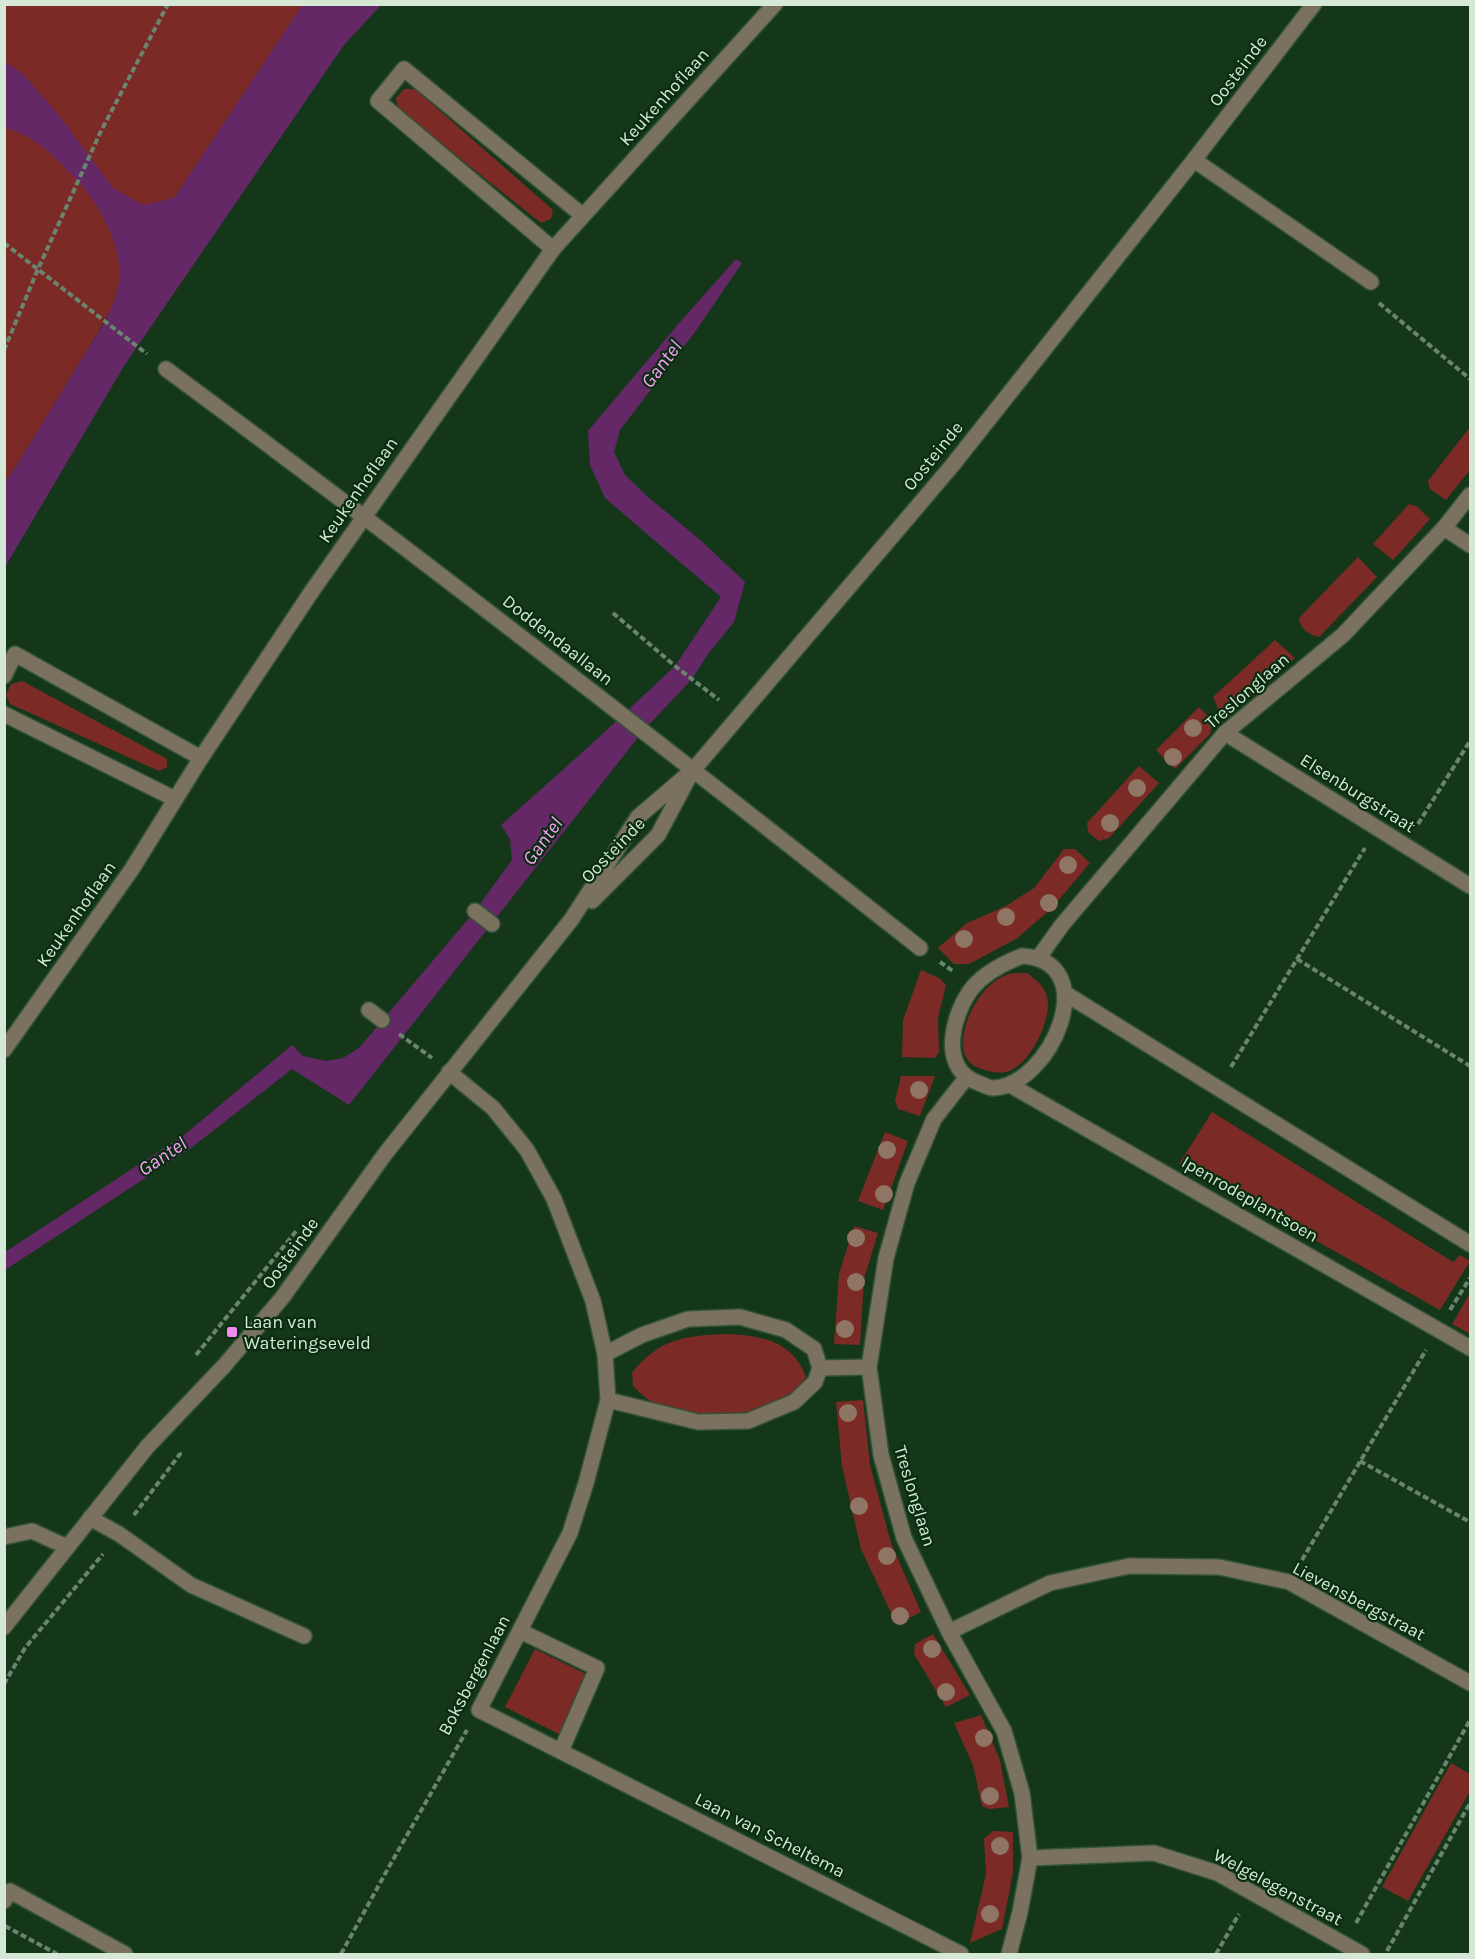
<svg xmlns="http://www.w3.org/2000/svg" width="1475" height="1959" font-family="Karla,sans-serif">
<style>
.green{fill:#7c2a25}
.water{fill:#652866}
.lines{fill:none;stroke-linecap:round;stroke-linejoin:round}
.minor-casing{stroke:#335338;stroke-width:18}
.path{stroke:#69856d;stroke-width:4;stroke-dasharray:6 3;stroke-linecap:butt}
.minor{stroke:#7a725f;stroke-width:15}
.tree{fill:#8f7563}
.poi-dot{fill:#f28af3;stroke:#092d10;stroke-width:2}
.labels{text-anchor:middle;stroke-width:4.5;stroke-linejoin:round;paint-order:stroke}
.street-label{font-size:18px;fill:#d4e8d5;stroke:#092d10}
.poi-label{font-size:18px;fill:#d4e8d5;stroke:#092d10;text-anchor:start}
.water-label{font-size:20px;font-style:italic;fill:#faa2f9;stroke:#092d10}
</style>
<rect width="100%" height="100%" fill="#14371a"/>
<g class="green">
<polygon points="5,5 303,5 174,198 119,286 111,309 97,334 17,465 5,482"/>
<polygon points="404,89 415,89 553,210 551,219 541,223 398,109 396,98"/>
<polygon points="1470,427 1470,470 1446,500 1430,489 1428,481"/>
<polygon points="1409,504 1416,506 1430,519 1393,560 1373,544"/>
<path d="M1358,557L1377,577L1319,637C1309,635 1300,629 1299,618Z"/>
<polygon points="1275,640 1295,658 1227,719 1219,711 1213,697"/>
<polygon points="22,681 167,759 167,767 159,771 10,704 6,695 11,684"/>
<polygon points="1199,707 1213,721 1210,734 1175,769 1156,750"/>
<polygon points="1139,766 1159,783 1109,838 1099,841 1088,832 1087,823"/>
<polygon points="1064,849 1075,849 1090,863 1051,909 1016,939 969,964 954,964 938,948 967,923 1006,906 1034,888"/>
<polygon points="921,970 939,978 946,985 938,1018 939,1052 935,1058 902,1057 903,1020"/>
<path d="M1027,973C1036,980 1044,985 1047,997C1053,1019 1029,1067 1006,1072C996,1074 988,1071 979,1068C970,1065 964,1057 963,1048C960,1022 983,981 1009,974C1014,973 1021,973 1027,973Z"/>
<polygon points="901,1076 935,1076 920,1116 898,1109 895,1101"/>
<polygon points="1212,1112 1453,1262 1460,1255 1470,1261 1440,1310 1179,1164"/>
<polygon points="885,1132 908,1141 883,1210 858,1201"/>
<polygon points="854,1226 878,1233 864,1279 860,1345 834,1344 839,1274"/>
<polygon points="1470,1293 1470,1334 1452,1324"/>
<path d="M726,1334C760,1335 793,1341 806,1377C803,1381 799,1388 795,1392C762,1423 689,1422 651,1401C644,1398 639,1391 633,1386L632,1373C660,1338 684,1336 726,1334Z"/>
<polygon points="863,1400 870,1465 891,1543 921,1612 903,1621 894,1619 861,1549 842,1466 836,1402"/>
<polygon points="933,1634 970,1695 946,1707 914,1654 915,1644"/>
<polygon points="535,1649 592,1677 565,1737 505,1707"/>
<polygon points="981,1715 1000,1760 1009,1807 989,1809 982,1806 973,1765 954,1723"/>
<polygon points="1451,1763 1470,1774 1470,1791 1408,1901 1382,1887"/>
<polygon points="993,1831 1013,1832 1013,1872 1002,1929 970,1943 986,1874 984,1839"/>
</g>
<g class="water">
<path d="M303,4L381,5L344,45L124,366L5,567V482L17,465C38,430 60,395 81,360C95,337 113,313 118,287C126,252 99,201 74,177C54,156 34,135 5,128V62L22,73L58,114L113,188L143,205L174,198Z"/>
<polygon points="736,259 742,263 695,332 620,430 614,452 625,475 649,498 698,538 745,582 734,622 708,654 692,679 643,731 349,1105 292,1069 191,1148 5,1270 5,1252 184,1135 292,1045 303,1056 326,1061 343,1058 359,1048 475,911 512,860 510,839 501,825 595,741 675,666 721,597 605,498 590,465 588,431 680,322"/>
</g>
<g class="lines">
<defs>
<g id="minor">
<polyline points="1194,160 1371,282"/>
<polyline points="553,249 378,101 404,69 582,215"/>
<path d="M166,369C421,557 671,752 920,948"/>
<polyline points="1444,528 1470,545"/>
<polyline points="4,676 15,654 201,758"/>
<polyline points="4,714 175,799"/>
<polyline points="1225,733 1470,886"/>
<polyline points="592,901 658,835 689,777"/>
<polyline points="475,911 492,924"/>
<path d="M1022,956C1105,961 1051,1086 993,1088C988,1088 982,1084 976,1082C938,1067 953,1012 973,987C986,972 1004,963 1022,956Z"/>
<polyline points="1039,957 1062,925 1225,733 1343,635 1444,528 1470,495"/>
<polyline points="1066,994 1470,1244"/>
<polyline points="369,1010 382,1020"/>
<polyline points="4,1050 132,869 201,758 312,591 553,249 775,4"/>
<polyline points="449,1072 493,1108 527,1150 554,1199 593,1301 605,1354"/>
<polyline points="966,1078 934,1119 907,1183 886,1258 869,1367 881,1455 904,1538 949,1632 1004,1731 1022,1793 1030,1858 1020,1912 1009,1954"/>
<polyline points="1010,1085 1470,1348"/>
<polyline points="820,1368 869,1367"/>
<polyline points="608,1400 698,1422 748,1421 794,1402 815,1382 820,1368 814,1349 786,1330 740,1317 688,1319 642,1335 605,1354 608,1400 586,1483 570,1533 479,1710 961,1954"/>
<polyline points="90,1518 119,1534 191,1585 304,1636"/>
<polyline points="4,1537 32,1531 67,1547"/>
<polyline points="4,1627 147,1447 224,1366 282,1298 385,1154 571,920 638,817 694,769 951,467 1194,160 1314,4"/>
<polyline points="520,1631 597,1668 561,1751"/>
<polyline points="949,1632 1050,1583 1129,1566 1219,1567 1289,1582 1470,1683"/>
<polyline points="1030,1858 1154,1853 1217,1873 1362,1954"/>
<polyline points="4,1901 10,1891 125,1954"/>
</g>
</defs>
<use href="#minor" class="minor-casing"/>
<g class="path">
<polyline points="4,243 147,354"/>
<polyline points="1379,303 1470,379"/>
<polyline points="4,350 38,269 101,131 168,4"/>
<polyline points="613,613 675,666 719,700"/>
<polyline points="1418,824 1470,741"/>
<polyline points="1297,959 1470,1066"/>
<polyline points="940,962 954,972"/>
<polyline points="399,1034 432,1058"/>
<polyline points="1231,1067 1365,848"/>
<polyline points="1450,1310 1470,1278"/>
<polyline points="196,1355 297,1230"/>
<polyline points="1360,1461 1470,1522"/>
<polyline points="134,1515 180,1454 179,1450"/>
<polyline points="1302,1560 1426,1350"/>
<polyline points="4,1684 25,1648 103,1554"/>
<polyline points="1356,1923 1470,1720"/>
<polyline points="5,1926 57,1954"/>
<polyline points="1387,1951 1470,1803"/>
<polyline points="341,1954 390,1865 467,1730"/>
<polyline points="1216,1954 1239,1914"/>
</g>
<use href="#minor" class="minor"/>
</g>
<g class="tree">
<circle cx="1193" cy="728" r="9"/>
<circle cx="1173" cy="757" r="9"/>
<circle cx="1137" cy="788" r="9"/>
<circle cx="1110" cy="823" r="9"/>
<circle cx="1068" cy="865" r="9"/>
<circle cx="1049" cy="903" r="9"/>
<circle cx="1006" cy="917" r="9"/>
<circle cx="964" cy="939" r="9"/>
<circle cx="919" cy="1090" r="9"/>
<circle cx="887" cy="1150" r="9"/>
<circle cx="884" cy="1194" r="9"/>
<circle cx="856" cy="1238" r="9"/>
<circle cx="856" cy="1282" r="9"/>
<circle cx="845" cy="1329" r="9"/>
<circle cx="848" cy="1413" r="9"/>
<circle cx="859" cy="1506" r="9"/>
<circle cx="887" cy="1556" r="9"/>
<circle cx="900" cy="1616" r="9"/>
<circle cx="932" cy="1649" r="9"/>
<circle cx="946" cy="1692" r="9"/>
<circle cx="984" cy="1738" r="9"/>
<circle cx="990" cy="1796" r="9"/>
<circle cx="1000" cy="1846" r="9"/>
<circle cx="990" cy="1914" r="9"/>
</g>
<rect class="poi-dot" x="226" y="1326" width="12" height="12" rx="3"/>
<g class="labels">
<g class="street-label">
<text transform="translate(1238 71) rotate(-53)" y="6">Oosteinde</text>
<text transform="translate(664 97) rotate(-48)" y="6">Keukenhoflaan</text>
<text transform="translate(933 456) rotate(-51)" y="6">Oosteinde</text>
<text transform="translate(358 490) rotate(-55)" y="6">Keukenhoflaan</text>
<text transform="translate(558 640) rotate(38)" y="6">Doddendaallaan</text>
<text transform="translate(1247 691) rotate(-41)" y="6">Treslonglaan</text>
<text transform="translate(1358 793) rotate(32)" y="6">Elsenburgstraat</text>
<text transform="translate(613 850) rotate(-46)" y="6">Oosteinde</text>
<text transform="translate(76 914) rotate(-55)" y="6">Keukenhoflaan</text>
<text transform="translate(1250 1199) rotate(30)" y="6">Ipenrodeplantsoen</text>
<text transform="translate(290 1253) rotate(-54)" y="6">Oosteinde</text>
<text transform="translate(915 1496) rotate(73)" y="6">Treslonglaan</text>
<text transform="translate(1359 1601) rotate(28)" y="6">Lievensbergstraat</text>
<text transform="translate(474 1675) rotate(-62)" y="6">Boksbergenlaan</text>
<text transform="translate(770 1835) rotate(27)" y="6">Laan van Scheltema</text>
<text transform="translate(1278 1887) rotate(28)" y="6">Welgelegenstraat</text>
</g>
<g class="poi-label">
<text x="244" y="1328">Laan van<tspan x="244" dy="21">Wateringseveld</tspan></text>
</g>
<g class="water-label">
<text transform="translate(661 364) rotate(-53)" y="7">Gantel</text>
<text transform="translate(542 841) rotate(-54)" y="7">Gantel</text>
<text transform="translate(162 1156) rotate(-34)" y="7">Gantel</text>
</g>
</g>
<rect width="1475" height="1959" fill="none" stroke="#d4e8d5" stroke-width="12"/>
</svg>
